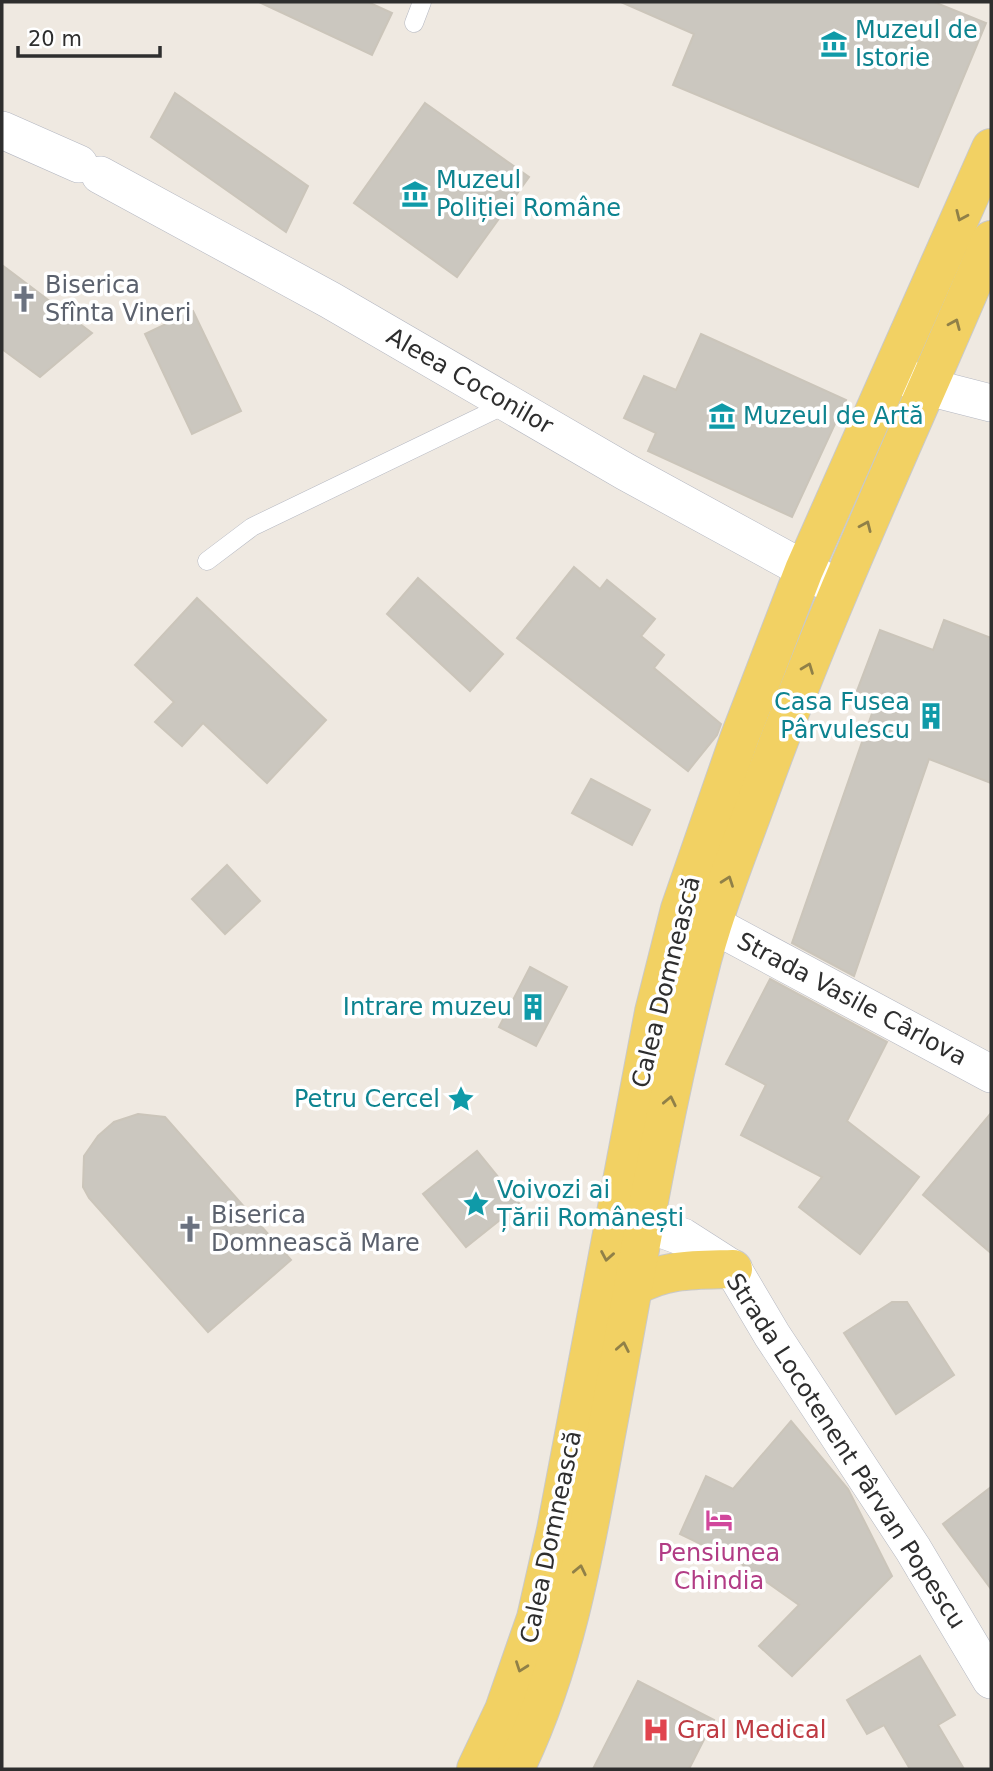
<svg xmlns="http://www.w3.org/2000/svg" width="993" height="1771" font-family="'DejaVu Sans',sans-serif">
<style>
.building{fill:#cbc7bf;stroke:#cbc5ba;stroke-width:2}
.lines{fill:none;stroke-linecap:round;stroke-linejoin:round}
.lane-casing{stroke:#b4b7c1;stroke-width:19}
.street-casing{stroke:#b4b7c1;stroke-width:38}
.primary-casing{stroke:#c9c9c9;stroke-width:40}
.lane{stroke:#fff;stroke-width:18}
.street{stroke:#fff;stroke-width:37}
.primary{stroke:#f2d163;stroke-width:38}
.oneway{stroke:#908048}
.labels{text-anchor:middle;stroke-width:7;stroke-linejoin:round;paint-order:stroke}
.culture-label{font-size:24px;fill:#0d838f;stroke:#fff;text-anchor:start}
.worship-label{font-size:24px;fill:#5b616d;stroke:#fff;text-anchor:start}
.street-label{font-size:24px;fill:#2e2e2e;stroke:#fff}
.hotel-label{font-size:24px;fill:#b23c85;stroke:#fff}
.health-label{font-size:24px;fill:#be3a42;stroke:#fff;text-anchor:start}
</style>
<rect width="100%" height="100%" fill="#efe9e1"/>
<g class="building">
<polygon points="259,2 368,2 392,13 372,55"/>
<polygon points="621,2 934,2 986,23 918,187 673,85 694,34"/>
<polygon points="175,93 308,186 286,232 151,137"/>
<polygon points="425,103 529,177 457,277 354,203"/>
<polygon points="2,265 92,333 40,377 2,349"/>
<polygon points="193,311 241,411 192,434 145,334"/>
<polygon points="701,334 846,400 792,517 648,451 656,433 624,418 644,376 676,390"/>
<polygon points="574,567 600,589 607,580 655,619 641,636 664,655 654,668 721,724 717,735 688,771 517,638"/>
<polygon points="418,578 503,654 470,691 387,614"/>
<polygon points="197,598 326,720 267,783 203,723 182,746 155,722 174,702 135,665"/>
<polygon points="944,620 991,638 991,783 929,759 854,976 792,943 877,699 857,691 880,630 933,650"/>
<polygon points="591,779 650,810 632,845 572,813"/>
<polygon points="227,865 260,901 225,934 192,899"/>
<polygon points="530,967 567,987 536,1046 499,1027"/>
<polygon points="770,979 887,1042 847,1121 919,1177 860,1254 799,1207 822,1177 741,1135 766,1085 726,1064"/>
<polygon points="991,1113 991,1253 923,1195"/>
<polygon points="138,1114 165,1117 291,1260 208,1332 89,1198 83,1187 84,1156 98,1136 114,1122"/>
<polygon points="477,1151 520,1204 466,1247 423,1194"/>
<polygon points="892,1302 907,1302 954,1375 896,1414 844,1333"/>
<polygon points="791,1421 848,1489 892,1576 792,1676 759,1646 799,1605 740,1563 680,1534 706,1476 733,1489"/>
<polygon points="991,1487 991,1589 943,1524"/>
<polygon points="920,1656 955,1715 938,1725 964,1769 910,1769 884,1725 867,1734 847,1700"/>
<polygon points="638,1681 714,1720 689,1769 593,1769"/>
</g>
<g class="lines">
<defs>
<g id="lane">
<polyline points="414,23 422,2"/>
<polyline points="207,561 252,527 507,404"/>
</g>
<g id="street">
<polyline points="2,130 79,164"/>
<polyline points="100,175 330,300 626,472 831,584"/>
<polyline points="900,375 928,387 991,403"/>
<polyline points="712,924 991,1074"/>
<polyline points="617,1213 683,1237 733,1269 772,1335 913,1549 991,1680"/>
</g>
<g id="primary">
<path d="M634,1287C666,1268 697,1270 733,1269"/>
<polyline points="476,1769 504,1710 536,1618 556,1530 654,1012 680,909 739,739 804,570 991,148"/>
<path d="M515,1769C566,1664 585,1550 606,1435C635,1282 659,1127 698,976C713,913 738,853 760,792C828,604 913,424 991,240"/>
</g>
</defs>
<use href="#lane" class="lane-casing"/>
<use href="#street" class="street-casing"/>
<use href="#primary" class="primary-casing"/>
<use href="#lane" class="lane"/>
<use href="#street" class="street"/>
<use href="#primary" class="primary"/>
</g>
<defs><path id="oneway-chevron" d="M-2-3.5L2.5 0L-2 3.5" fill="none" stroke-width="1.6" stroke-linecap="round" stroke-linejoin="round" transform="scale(1.75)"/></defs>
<g class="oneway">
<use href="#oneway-chevron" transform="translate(961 216) rotate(114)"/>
<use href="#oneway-chevron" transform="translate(955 324) rotate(-67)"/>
<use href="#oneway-chevron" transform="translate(866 526) rotate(-66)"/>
<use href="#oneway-chevron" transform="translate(808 668) rotate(-69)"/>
<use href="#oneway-chevron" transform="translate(728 881) rotate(-70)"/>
<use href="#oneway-chevron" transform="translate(670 1101) rotate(-78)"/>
<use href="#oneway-chevron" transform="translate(607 1256) rotate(100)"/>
<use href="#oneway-chevron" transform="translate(623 1347) rotate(-79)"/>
<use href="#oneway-chevron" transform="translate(580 1570) rotate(-78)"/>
<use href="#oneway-chevron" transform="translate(521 1667) rotate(110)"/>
</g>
<defs>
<symbol id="museum-bare" viewBox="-9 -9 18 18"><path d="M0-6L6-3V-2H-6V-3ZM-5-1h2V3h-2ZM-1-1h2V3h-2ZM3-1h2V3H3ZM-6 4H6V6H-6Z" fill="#0f9aa8" stroke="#fff" stroke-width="2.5" paint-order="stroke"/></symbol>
<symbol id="church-bare" viewBox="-9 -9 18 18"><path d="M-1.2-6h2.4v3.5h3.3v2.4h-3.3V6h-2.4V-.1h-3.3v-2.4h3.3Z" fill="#6b7280" stroke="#fff" stroke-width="2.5" paint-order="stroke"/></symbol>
<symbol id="building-bare" viewBox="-9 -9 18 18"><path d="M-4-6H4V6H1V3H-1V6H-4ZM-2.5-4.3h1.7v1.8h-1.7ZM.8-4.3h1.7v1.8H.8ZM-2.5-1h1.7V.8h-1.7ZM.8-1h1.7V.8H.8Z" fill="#0f9aa8" stroke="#fff" stroke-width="2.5" paint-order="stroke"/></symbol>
<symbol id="sight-bare" viewBox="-9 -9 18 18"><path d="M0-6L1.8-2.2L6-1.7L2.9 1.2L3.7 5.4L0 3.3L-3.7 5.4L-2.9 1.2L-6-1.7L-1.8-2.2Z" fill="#0f9aa8" stroke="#fff" stroke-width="2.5" paint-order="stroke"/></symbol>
<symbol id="hotel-bare" viewBox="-9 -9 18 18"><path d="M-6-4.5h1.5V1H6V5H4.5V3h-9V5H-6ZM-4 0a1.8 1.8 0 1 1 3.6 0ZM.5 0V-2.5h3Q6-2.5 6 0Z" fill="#d1479c" stroke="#fff" stroke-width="2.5" paint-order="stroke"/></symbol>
<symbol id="hospital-bare" viewBox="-9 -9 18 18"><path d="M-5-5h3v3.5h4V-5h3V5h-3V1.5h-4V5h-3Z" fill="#e0444e" stroke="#fff" stroke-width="2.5" paint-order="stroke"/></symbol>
</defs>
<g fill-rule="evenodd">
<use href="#museum-bare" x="815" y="25" width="38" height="38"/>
<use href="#museum-bare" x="396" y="175" width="38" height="38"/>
<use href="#church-bare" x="5" y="280" width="38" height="38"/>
<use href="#museum-bare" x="703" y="397" width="38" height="38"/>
<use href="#building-bare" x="912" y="697" width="38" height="38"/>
<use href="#building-bare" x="514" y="988" width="38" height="38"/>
<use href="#sight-bare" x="442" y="1080" width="38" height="38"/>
<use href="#sight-bare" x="457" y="1185" width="38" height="38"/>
<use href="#church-bare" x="171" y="1210" width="38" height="38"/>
<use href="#hotel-bare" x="700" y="1501" width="38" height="38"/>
<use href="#hospital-bare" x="637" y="1711" width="38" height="38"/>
</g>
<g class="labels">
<g class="culture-label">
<text x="855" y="38">Muzeul de<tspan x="855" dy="28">Istorie</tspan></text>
<text x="436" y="188">Muzeul<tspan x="436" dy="28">Poliției Române</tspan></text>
<text x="743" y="424">Muzeul de Artă</text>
<text x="910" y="710" text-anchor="end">Casa Fusea<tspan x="910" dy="28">Pârvulescu</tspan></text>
<text x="512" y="1015" text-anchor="end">Intrare muzeu</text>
<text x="440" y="1107" text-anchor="end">Petru Cercel</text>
<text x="497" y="1198">Voivozi ai<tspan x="497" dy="28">Țării Românești</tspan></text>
</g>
<g class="worship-label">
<text x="45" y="293">Biserica<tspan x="45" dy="28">Sfînta Vineri</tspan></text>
<text x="211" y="1223">Biserica<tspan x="211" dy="28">Domnească Mare</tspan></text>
</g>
<g class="street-label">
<text transform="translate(470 381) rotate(30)" y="8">Aleea Coconilor</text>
<text transform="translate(666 982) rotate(-76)" y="8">Calea Domnească</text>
<text transform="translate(852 999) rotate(28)" y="8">Strada Vasile Cârlova</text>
<text transform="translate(846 1451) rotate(57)" y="8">Strada Locotenent Pârvan Popescu</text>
<text transform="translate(551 1537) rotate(-78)" y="8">Calea Domnească</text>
</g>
<g class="hotel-label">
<text x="719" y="1561">Pensiunea<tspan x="719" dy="28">Chindia</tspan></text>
</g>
<g class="health-label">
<text x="677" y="1738">Gral Medical</text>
</g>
</g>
<rect width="993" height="1771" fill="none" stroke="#2e2e2e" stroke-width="7"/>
<path d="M18 46v10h142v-10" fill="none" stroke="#2e2e2e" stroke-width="3.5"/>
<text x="28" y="46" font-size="21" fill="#2e2e2e" stroke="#ffffff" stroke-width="5" paint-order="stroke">20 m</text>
</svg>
